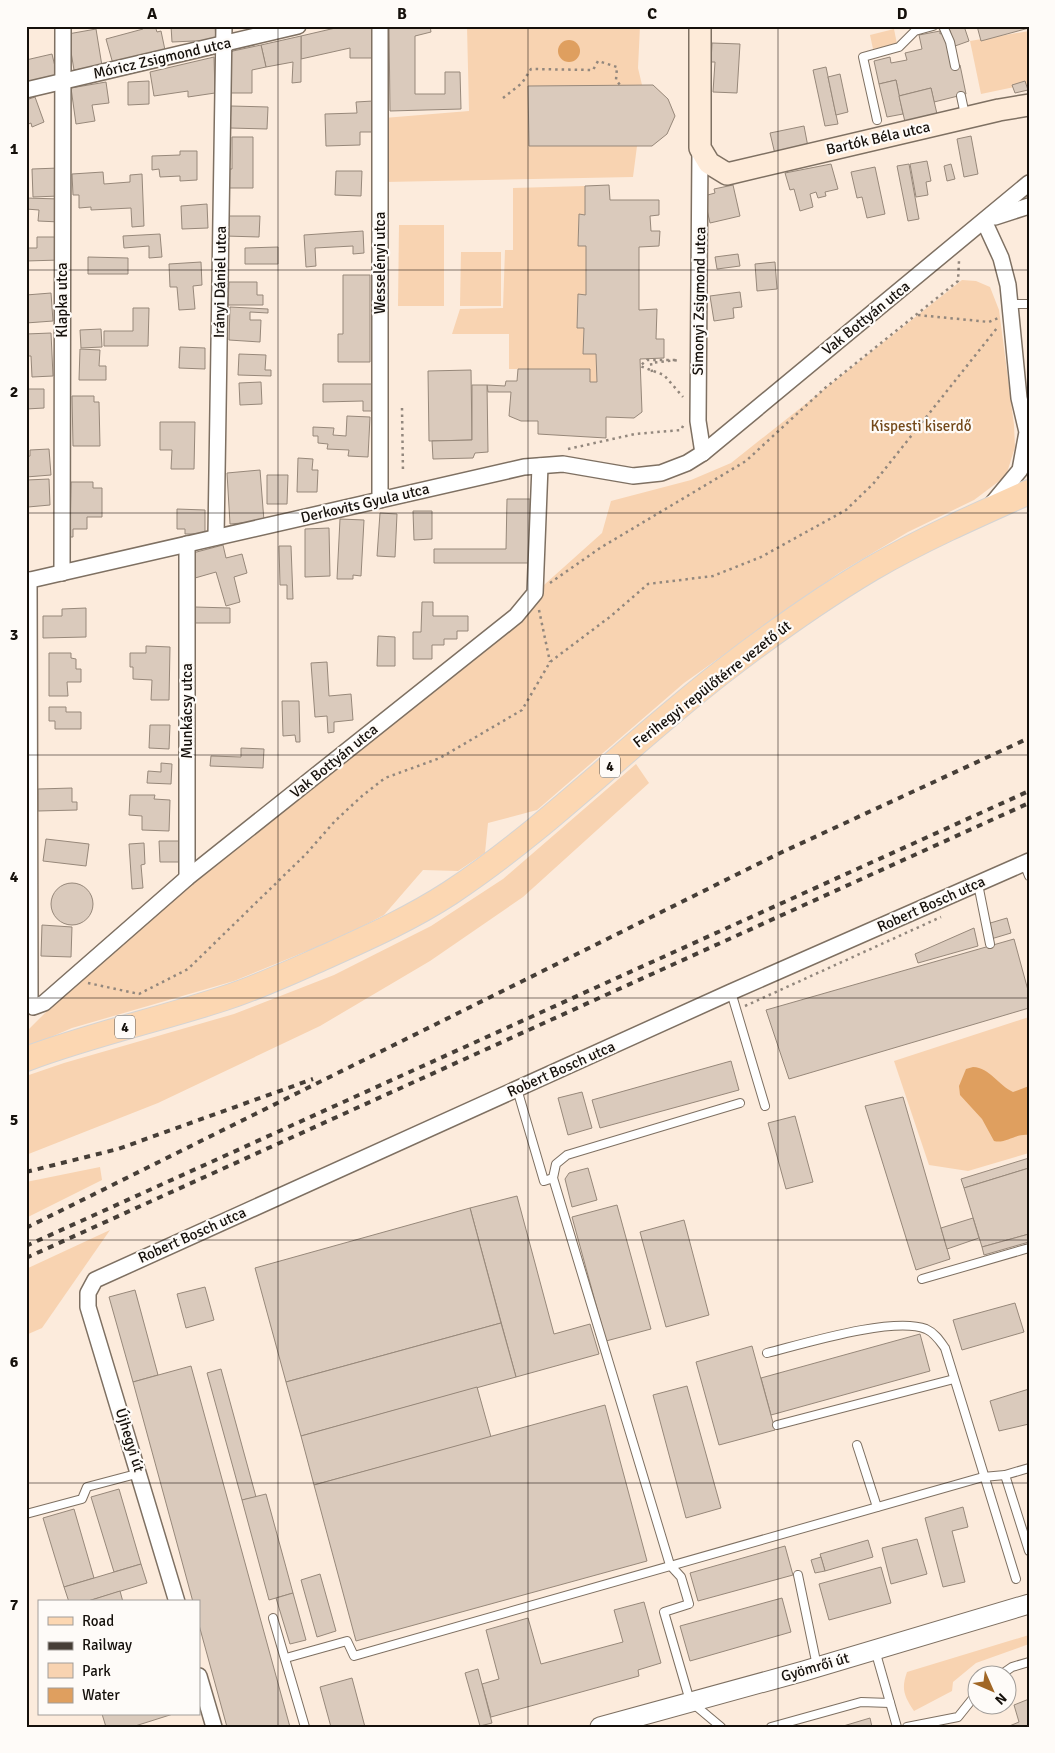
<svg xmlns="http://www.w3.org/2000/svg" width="1055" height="1753" font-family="Signika,sans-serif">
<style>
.green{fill:#f8d3b1}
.water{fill:#df9f5f}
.building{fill:#dacabc;stroke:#97887a}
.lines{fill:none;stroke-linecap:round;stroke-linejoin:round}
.service-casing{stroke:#7e7062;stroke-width:10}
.minor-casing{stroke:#7e7062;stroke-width:18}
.tertiary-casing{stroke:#7e7062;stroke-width:21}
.secondary-casing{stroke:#7e7062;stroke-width:24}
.primary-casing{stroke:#d5d4d3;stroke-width:26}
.path{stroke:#92877d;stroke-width:2.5;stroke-dasharray:2.5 4;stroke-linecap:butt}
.service{stroke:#fff;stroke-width:8}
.minor{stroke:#fff;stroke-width:15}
.tertiary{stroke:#fff;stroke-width:19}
.secondary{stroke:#feebd9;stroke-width:21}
.primary{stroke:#fcd7b2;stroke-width:24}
.rail{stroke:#463e37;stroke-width:4;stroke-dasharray:6 6;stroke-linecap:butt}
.grid{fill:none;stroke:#15100b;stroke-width:1;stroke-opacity:0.55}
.labels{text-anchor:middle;stroke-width:4.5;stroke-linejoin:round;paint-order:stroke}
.shield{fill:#fefbf8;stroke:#5b5652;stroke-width:1}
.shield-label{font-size:14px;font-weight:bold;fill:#15100b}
.street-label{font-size:15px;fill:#15100b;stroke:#fefbf8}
.park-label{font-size:15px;fill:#74491a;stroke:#fefbf8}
.neatline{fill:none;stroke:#15100b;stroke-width:2}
.grid-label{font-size:16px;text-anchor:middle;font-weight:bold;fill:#15100b}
</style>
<rect width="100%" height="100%" fill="#fcebdc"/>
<g class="green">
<path d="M467,26H640L638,68L642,85C661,85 668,99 675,116L637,146L633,177L385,182L384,118L469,111Z"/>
<polygon points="894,29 897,44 873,49 870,35"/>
<polygon points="1029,31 1029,84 981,94 970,41"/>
<polygon points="585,186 585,215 579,215 578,245 586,246 586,295 578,295 577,327 584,328 583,354 596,354 597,382 590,382 590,369 509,369 509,334 452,334 460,309 503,308 505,250 513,250 513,188"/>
<polygon points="399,225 444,225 444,306 398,306"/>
<polygon points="461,252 501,252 501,306 460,306"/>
<polygon points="962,280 976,281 990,287 999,310 1014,425 1015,447 1006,476 974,500 908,532 839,573 684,683 537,810 488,823 485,853 458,871 423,870 384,915 344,936 234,981 72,1028 30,1046 26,1042 26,1032 51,1007 72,978 535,593 602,533 611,501 691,480 731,463"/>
<polygon points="636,764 649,783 523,897 430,961 320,1026 158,1103 26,1155 26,1076 64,1063 234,1014 334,975 431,926 503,879"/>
<polygon points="1029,1017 1029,1153 968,1171 929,1165 894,1061"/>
<polygon points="100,1167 102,1180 26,1218 26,1182"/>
<polygon points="110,1230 42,1328 26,1335 26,1269"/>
<path d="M1029,1635V1644L976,1663L953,1682L952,1691L914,1711C904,1696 901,1689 907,1672Z"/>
</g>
<g class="water">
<circle cx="569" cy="51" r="11"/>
<path d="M973,1067C990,1068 998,1085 1013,1092L1029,1086V1135C1016,1133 1006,1144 994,1141L982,1119L960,1095L959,1086L966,1069Z"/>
</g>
<g class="building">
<polygon points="142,26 155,26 157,32 161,31 165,50 113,64 106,39 143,29"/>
<polygon points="171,26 215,26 216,40 172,42"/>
<polygon points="344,26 372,26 372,58 350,58 350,48 301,59 301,36"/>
<polygon points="389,26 430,26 431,32 415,36 415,94 445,94 445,72 460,72 461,109 390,111"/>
<polygon points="953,26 964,26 969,41 955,46 949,28"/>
<polygon points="977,26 1029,26 1029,28 981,41"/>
<polygon points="96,29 102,66 74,70 68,34"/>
<polygon points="940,31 940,34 943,33 953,66 960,65 966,94 934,102 931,88 899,96 896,80 879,84 874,61 890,57 891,63 907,60 905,53 922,49 919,35"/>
<polygon points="301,36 301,82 292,83 293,62 266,67 261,45"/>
<polygon points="712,43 740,44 737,93 713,92 715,62 711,62"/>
<polygon points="261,45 266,67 252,70 252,93 230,93 229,55 233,51"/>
<polygon points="52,54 57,75 26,82 26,60"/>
<polygon points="214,57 215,93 188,97 188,91 154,96 150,72"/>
<polygon points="826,67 838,124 825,126 813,70"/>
<polygon points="840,74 848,112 836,115 828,77"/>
<polygon points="896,80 903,114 887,117 879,84"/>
<polygon points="149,81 149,104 128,105 128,82"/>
<polygon points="1025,81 1028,90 1015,93 1012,85"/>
<polygon points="106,82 109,103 92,105 95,121 76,124 71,88"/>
<polygon points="653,85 668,99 675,116 667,134 652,146 529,146 528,86"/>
<polygon points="931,88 937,114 905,122 899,96"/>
<polygon points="35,97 44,122 32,127 31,123 26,125 26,100"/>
<polygon points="373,101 374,132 360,132 360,145 326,146 325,114 357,113 356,102"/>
<polygon points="231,106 268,107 267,129 230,128"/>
<polygon points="804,126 808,147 775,154 770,133"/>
<polygon points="971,136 978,174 964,177 957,139"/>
<polygon points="232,137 253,137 253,188 226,188 226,169 232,169"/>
<polygon points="180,151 197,151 197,180 180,181 180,176 160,177 159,169 152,170 152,156 180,155"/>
<polygon points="927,161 931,181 926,182 928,195 916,197 910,164"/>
<polygon points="831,164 838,189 825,192 826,196 818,198 816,192 810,194 813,207 800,211 794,189 790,190 785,173"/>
<polygon points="909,164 919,219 908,221 897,166"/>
<polygon points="951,164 955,179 947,181 944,166"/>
<polygon points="875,167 885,214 867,218 862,197 857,198 851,172"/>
<polygon points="59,168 59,196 33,197 32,169"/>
<polygon points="336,171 362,171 361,196 335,195"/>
<polygon points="103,172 104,184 130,182 130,175 142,174 144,226 132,227 131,208 91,210 91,207 79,208 79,195 73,195 72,174"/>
<polygon points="609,185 610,200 659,200 659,215 650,216 651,231 660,231 659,246 639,247 639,310 657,309 656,339 664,339 664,358 640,359 642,412 634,418 606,417 606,438 538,434 538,421 521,421 509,416 511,392 488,392 487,385 505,386 506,381 517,381 518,369 590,369 590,382 597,382 596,354 583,354 584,328 577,328 578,294 586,295 586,246 578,246 579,214 585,215 585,186"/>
<polygon points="733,185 740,216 710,223 704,196 715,193 714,189"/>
<polygon points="26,198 60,199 60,222 38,221 39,210 26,209"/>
<polygon points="207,204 208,228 182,229 181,206"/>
<polygon points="225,216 260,216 259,237 225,236"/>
<polygon points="363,231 364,253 353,254 353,246 315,248 316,266 306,267 304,235"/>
<polygon points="160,234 162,257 149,258 149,246 124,248 123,236"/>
<polygon points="37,237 59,237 60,260 26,261 26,248 37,248"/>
<polygon points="278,247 278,264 245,264 245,248"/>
<polygon points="738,254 740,266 717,269 715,257"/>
<polygon points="88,257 128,258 128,274 88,274"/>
<polygon points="201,262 202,285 193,286 195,309 179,310 177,287 170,287 169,264"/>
<polygon points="775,262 777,289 757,291 755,264"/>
<polygon points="343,275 370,275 370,362 338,362 338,334 343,334"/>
<polygon points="229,282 257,282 257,295 263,295 263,305 228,305"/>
<polygon points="740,292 742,307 733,308 734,318 714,321 710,296"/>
<polygon points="51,293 53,321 26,323 26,295"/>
<polygon points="230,307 268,309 268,313 250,312 250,320 261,320 260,342 229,340"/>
<polygon points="133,308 149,308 148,346 104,346 104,331 133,331"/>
<polygon points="101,329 102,347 81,348 80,330"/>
<polygon points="51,333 53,376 32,377 31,356 26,356 26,334"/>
<polygon points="180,347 205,348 205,369 179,368"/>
<polygon points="80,349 100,350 99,366 106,366 106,380 79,380"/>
<polygon points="239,354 266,355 265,370 271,370 271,376 238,375"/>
<polygon points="471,370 472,440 429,441 428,371"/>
<polygon points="261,382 262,404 240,405 239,383"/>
<polygon points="323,384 372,384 372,411 363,411 363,401 323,402"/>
<polygon points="472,385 487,385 488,452 475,453 473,458 433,459 432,441 472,440"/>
<polygon points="26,389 44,389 44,408 26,409"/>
<polygon points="72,396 94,396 94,402 99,402 100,446 73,446"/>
<polygon points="347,416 370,417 368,457 348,456 349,450 327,449 328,444 318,443 318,436 313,436 313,427 334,428 333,435 346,436"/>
<polygon points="160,422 195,422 194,469 171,469 172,450 160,450"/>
<polygon points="49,449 51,475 26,477 26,457 30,456 30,450"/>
<polygon points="298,458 313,459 312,470 318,470 317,492 297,492"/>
<polygon points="260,470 264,521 230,524 227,473"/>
<polygon points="267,475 288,475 287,504 267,504"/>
<polygon points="49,479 50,505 28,507 27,480"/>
<polygon points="71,482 93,482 93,488 102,488 102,517 87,517 87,529 73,529 73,537 70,537"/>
<polygon points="507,499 530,499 530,563 434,563 434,549 506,549"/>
<polygon points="177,509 205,510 205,534 185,534 185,529 177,529"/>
<polygon points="413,511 432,511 432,539 414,540"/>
<polygon points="380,513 397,514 395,557 377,556"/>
<polygon points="340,519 364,520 361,576 353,575 353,579 337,579"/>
<polygon points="329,528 330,576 305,577 305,529"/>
<polygon points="223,545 226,558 242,554 247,573 234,577 240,602 226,606 216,572 195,578 189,554"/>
<polygon points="279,546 291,546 293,599 287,599 287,585 280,585"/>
<polygon points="422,602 433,602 433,616 468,616 468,631 457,631 457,639 444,639 444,645 432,645 432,659 413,659 413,632 421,632"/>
<polygon points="195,607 230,608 230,623 195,623"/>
<polygon points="86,608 86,637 43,638 43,616 62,616 62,609"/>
<polygon points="378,636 395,637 395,666 377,666"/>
<polygon points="146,646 170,647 169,700 151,700 152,680 133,679 133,667 130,667 130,653 146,653"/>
<polygon points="49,653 71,653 71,658 76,659 76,669 81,669 81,682 67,682 68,696 49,696"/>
<polygon points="327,662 329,696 351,694 353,720 334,722 334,732 328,733 327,716 315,717 311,663"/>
<polygon points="282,701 299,701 300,742 296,742 295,735 283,736"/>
<polygon points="49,707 66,707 66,712 81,712 81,729 55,729 55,721 49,721"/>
<polygon points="150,725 170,725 169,749 149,748"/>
<polygon points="241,748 264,749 263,768 210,766 211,756 241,757"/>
<polygon points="161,763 172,764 171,784 147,783 148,771 161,772"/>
<polygon points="72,788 72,802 77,802 77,810 38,811 38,789"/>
<polygon points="130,795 155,795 154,799 170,800 169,831 142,830 142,816 129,815"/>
<polygon points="46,839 89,844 86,866 43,861"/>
<polygon points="159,841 179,841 180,862 160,862"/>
<polygon points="144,843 145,864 141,865 143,888 132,889 129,844"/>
<circle cx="72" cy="904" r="21"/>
<polygon points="1007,918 1011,933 991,939 987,924"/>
<polygon points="42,925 72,927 71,957 41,956"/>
<polygon points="974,928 978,946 918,963 915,954"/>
<polygon points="1014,939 1029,994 1029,1008 789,1079 766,1010"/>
<polygon points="731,1061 739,1090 600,1128 592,1100"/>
<polygon points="582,1092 592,1128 568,1135 558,1098"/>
<polygon points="903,1097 950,1259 916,1270 865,1106"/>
<polygon points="795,1116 813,1182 786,1189 768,1123"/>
<polygon points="1029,1158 1029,1168 964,1188 961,1179"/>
<polygon points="588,1168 597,1200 572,1207 565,1179 569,1173"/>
<polygon points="1029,1168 1029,1234 982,1247 964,1188"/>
<polygon points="517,1196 554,1334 590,1324 599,1354 516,1377 470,1208"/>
<polygon points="617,1205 651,1329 606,1341 572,1217"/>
<polygon points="470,1208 501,1323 286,1382 255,1268"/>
<polygon points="973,1218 979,1238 947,1249 941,1228"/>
<polygon points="684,1220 709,1315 666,1327 640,1232"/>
<polygon points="1029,1234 1029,1242 984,1255 982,1247"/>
<polygon points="205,1287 214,1320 186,1328 177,1294"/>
<polygon points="135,1290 158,1375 133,1382 109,1297"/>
<polygon points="1015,1303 1024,1332 962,1350 953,1320"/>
<polygon points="501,1323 516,1377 301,1436 286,1382"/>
<polygon points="920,1334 930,1371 771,1415 761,1378"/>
<polygon points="752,1346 775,1430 719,1445 696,1362"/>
<polygon points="191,1366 290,1727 227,1727 199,1625 199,1602 193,1602 133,1382"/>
<polygon points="221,1369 256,1497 242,1500 207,1373"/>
<polygon points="687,1386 721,1508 686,1518 653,1395"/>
<polygon points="477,1387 491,1437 314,1485 301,1436"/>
<polygon points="1029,1389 1029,1424 999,1431 990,1401"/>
<polygon points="605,1405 647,1561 356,1641 314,1485"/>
<polygon points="119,1489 141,1564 114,1572 91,1497"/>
<polygon points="266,1494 293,1593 269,1600 242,1500"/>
<polygon points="963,1507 968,1527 952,1531 965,1582 943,1587 925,1518"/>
<polygon points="74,1509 94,1578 64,1587 43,1518"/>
<polygon points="917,1539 927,1574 891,1584 882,1548"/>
<polygon points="868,1540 873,1557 825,1571 820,1554"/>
<polygon points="785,1546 793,1575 698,1601 690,1573"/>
<polygon points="821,1557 825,1571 815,1573 811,1560"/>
<polygon points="141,1564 147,1583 85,1602 69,1602 64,1587"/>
<polygon points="881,1567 891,1603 829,1620 819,1584"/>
<polygon points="320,1574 336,1631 317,1637 301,1580"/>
<polygon points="120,1591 123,1602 85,1602"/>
<polygon points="293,1593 306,1640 290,1644 276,1598"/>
<polygon points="782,1598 791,1632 690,1661 680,1626"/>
<polygon points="644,1602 661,1663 638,1670 639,1676 491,1717 482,1684 499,1679 486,1630 528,1618 541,1664 623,1642 614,1610"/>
<polygon points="478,1669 492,1723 480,1726 465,1673"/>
<polygon points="352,1678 365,1727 331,1727 320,1687"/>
<polygon points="1029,1699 1029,1727 1007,1727 1019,1722 1014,1705"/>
<polygon points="102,1714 173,1714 132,1727 106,1727"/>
<polygon points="870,1718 872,1727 840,1727"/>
</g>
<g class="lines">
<defs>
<g id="service">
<polyline points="943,26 950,42 955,66"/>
<polyline points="961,96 965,115"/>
<polyline points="877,120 863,57 899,47 915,31 933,26"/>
<polyline points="1010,304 1029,304"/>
<polyline points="1024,863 1029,876"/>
<polyline points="978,884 990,944"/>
<polyline points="731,992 765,1106"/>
<polyline points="517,1089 544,1181 553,1178"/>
<polyline points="922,1279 1029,1248"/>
<path d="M767,1353C803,1344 893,1316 926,1329C935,1333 940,1341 945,1348L1016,1579"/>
<polyline points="777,1425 954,1379"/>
<polyline points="857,1445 877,1507"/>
<polyline points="1005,1475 1029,1551"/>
<polyline points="26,1514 82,1499 87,1487 140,1473"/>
<polyline points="798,1575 817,1666"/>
<polyline points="273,1618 305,1727"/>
<polyline points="875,1650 897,1727"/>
<polyline points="286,1658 347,1641 354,1656 983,1477 1005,1475 1029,1468"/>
<polyline points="999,1676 1012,1667 1029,1662"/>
<polyline points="721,1727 690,1701 664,1612 689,1604 681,1577 670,1565 553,1178 556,1164 567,1155 740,1103"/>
<polyline points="771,1727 861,1702 890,1703"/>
<polyline points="907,1727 958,1717 978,1692"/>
</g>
<g id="minor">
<polyline points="26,90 298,26"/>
<polyline points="700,149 698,421 703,453"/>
<polyline points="995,217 1029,206"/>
<polyline points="984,221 1001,258 1008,285 1019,398 1027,432 1020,470 991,505"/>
<polyline points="380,500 380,26"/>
<polyline points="216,537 224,26"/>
<polyline points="62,573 63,26"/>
<polyline points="29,580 30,1001 33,1007 44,1003 187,878 516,616 535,593 540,466"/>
<polyline points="26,581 524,467 563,464 633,476 661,473 687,463 703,453 1029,183"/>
<polyline points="187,878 187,544"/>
<polyline points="177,1602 88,1307 88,1293 95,1280 731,992 1029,861"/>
<polyline points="199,1676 214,1727"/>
</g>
<polyline id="tertiary" points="600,1727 804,1671 1029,1604"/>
<polyline id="secondary" points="700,26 700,148 709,163 727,174 999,110 1029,105"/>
<path id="primary" d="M26,1059C90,1035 157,1020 222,999C257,988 291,972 325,957C367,938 410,919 450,893C547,829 630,743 722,672C770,635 819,600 871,569C921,540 975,516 1029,492"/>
</defs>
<use href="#service" class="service-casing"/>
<use href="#minor" class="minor-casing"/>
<use href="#tertiary" class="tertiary-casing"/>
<use href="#secondary" class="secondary-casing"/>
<use href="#primary" class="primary-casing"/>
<g class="path">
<polyline points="503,98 522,83 531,69 593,70 598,61 617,67 616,80 620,85"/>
<polyline points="918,315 989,322 998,318"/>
<polyline points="652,372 651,363 678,360 647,360 640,366 664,375 683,397"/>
<polyline points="402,408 403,473"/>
<polyline points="568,449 635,434 681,430 684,424"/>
<polyline points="550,583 600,548 746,461 825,388 958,281 959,261"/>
<polyline points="539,610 550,662"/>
<polyline points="88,983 139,994 188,969 306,854 335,821 362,796 385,778 440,758 522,710 550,662 611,616 648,584 713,576 761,557 846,510 873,484 997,328"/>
<polyline points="745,1006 941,917"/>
<polyline points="1028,1631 1029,1632"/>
</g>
<use href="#service" class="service"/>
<use href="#minor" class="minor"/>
<use href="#tertiary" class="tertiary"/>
<use href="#secondary" class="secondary"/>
<use href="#primary" class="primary"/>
<g class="rail">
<polyline points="26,1172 118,1149 313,1079"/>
<polyline points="26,1228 778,854 1029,738"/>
<polyline points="26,1246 1029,791"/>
<polyline points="26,1258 1029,803"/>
</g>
</g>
<path class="grid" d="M278,26V1727M528,26V1727M778,26V1727M26,270H1029M26,513H1029M26,755H1029M26,998H1029M26,1240H1029M26,1483H1029"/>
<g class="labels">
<g class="shield">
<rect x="600" y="754.5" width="20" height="23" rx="4"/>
<rect x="115" y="1015.5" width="20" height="23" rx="4"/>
</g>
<g class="shield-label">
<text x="610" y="771">4</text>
<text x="125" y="1032">4</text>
</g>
<g class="street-label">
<text transform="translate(162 58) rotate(-13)" y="5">Móricz Zsigmond utca</text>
<text transform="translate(878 138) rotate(-13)" y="5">Bartók Béla utca</text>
<text transform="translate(380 263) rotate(-90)" y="5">Wesselényi utca</text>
<text transform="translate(220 282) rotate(-89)" y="5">Irányi Dániel utca</text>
<text transform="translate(62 300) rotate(-90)" y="5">Klapka utca</text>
<text transform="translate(699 301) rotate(-89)" y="5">Simonyi Zsigmond utca</text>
<text transform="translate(866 318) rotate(-39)" y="5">Vak Bottyán utca</text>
<text transform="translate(365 503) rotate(-13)" y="5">Derkovits Gyula utca</text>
<text transform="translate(712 684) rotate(-38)" y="5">Ferihegyi repülőtérre vezető út</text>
<text transform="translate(187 711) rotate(-90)" y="5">Munkácsy utca</text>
<text transform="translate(334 761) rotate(-39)" y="5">Vak Bottyán utca</text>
<text transform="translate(931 904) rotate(-24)" y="5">Robert Bosch utca</text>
<text transform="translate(561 1069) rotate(-24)" y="5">Robert Bosch utca</text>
<text transform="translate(192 1235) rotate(-24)" y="5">Robert Bosch utca</text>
<text transform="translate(130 1440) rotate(73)" y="5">Újhegyi út</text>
<text transform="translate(815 1667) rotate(-16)" y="5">Gyömrői út</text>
</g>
<g class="park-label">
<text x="921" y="431">Kispesti kiserdő</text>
</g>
</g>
<rect width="1055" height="1753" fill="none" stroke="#fefbf8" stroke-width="55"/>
<rect x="38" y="1600" width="162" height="115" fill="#fefbf8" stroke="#a19d99"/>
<rect x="48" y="1617" width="25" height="8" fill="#fcd7b2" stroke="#a19d99"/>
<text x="82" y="1626" font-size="15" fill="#15100b">Road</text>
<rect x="48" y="1642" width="25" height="8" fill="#463e37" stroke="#a19d99"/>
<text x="82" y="1650" font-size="15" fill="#15100b">Railway</text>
<rect x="48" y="1663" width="25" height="15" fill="#f8d3b1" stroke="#a19d99"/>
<text x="82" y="1676" font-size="15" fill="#15100b">Park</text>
<rect x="48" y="1688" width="25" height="15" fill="#df9f5f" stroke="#a19d99"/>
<text x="82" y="1700" font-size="15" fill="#15100b">Water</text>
<g transform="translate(992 1690) rotate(135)"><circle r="24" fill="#fefbf8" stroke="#a19d99"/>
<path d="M0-4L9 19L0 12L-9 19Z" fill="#a16726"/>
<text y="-8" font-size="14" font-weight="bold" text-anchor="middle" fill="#15100b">N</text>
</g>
<rect x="28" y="28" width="1000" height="1698" class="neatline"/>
<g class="grid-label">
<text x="152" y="19">A</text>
<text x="402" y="19">B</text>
<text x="652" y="19">C</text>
<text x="902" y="19">D</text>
<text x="14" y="154">1</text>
<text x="14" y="397">2</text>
<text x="14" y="640">3</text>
<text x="14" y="882">4</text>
<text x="14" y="1125">5</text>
<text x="14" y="1367">6</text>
<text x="14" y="1610">7</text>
</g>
</svg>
